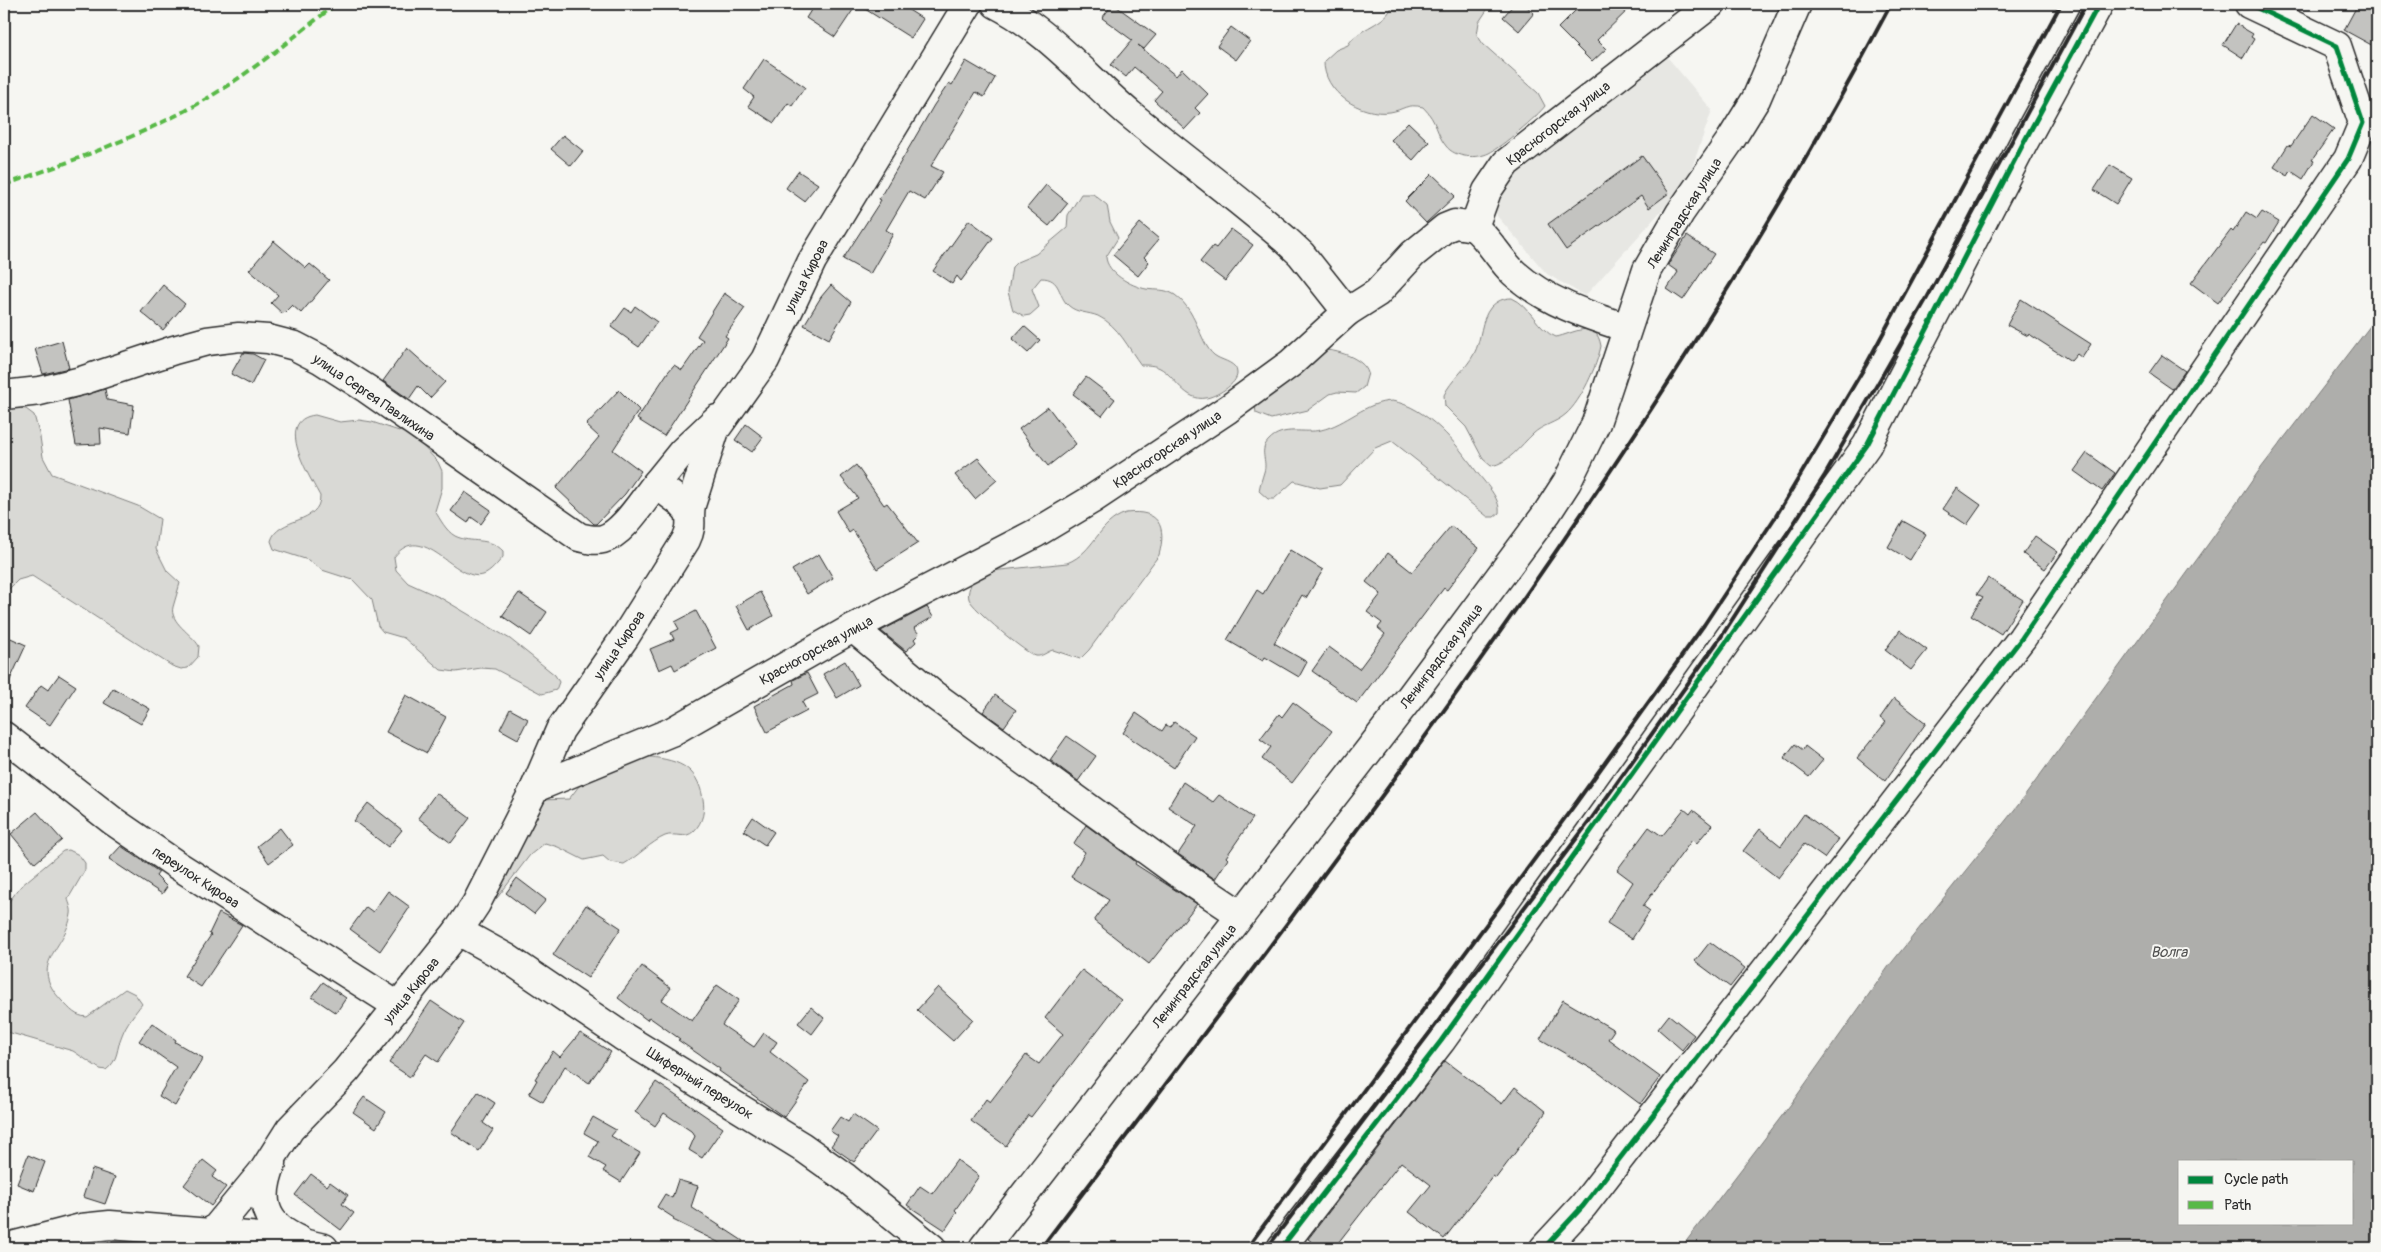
<svg xmlns="http://www.w3.org/2000/svg" width="2381" height="1252" font-family="Pangolin,sans-serif">
<style>
.built{fill:#e7e7e3}
.green{fill:#d9d9d5;stroke:#828280}
.water{fill:#aeaeab;stroke:#7a7a78;fill-rule:evenodd}
.building{fill:#c3c3c0;stroke:#2b2b2b}
.lines{fill:none;stroke-linecap:round;stroke-linejoin:round}
.minor-casing{stroke:#2b2b2b;stroke-width:31}
.major-casing{stroke:#2b2b2b;stroke-width:31}
.minor{stroke:#f6f6f2;stroke-width:28}
.major{stroke:#f6f6f2;stroke-width:28}
.rail{stroke:#2b2b2b;stroke-width:4}
.quiet{stroke:#58b947;stroke-width:4;stroke-dasharray:8 4;stroke-linecap:butt}
.cycleway-casing{stroke:#f6f6f2;stroke-width:8}
.cycleway{stroke:#00873e;stroke-width:5}
.labels{text-anchor:middle;stroke-width:4;stroke-linejoin:round;paint-order:stroke}
.street-label{font-size:14px;fill:#2b2b2b;stroke:#f6f6f2}
.water-label{font-size:15px;font-style:italic;fill:#525251;stroke:#f6f6f2}
</style>
<rect width="100%" height="100%" fill="#f6f6f2"/>
<filter id="ink" filterUnits="userSpaceOnUse"><feTurbulence type="fractalNoise" baseFrequency=".02" numOctaves="2"/><feDisplacementMap in="SourceGraphic" scale="10" xChannelSelector="R" yChannelSelector="G"/><feConvolveMatrix kernelMatrix="1 2 1 2 8 2 1 2 1" color-interpolation-filters="sRGB"/></filter>
<g filter="url(#ink)">
<polygon class="built" points="1663,52 1712,110 1687,182 1585,296 1547,274 1497,216 1494,200 1504,179"/>
<g class="green">
<path d="M1393,4H1491L1479,22L1477,35L1483,44L1538,93L1545,106C1538,116 1501,147 1489,153C1477,159 1455,158 1446,146C1436,134 1438,122 1423,107C1406,103 1404,110 1390,112C1360,116 1323,92 1324,61L1336,50L1348,45C1358,27 1387,25 1393,4Z"/>
<path d="M1081,194H1093L1107,205L1110,222L1118,238L1106,257C1107,273 1131,286 1146,289C1157,291 1164,288 1175,295C1199,312 1200,348 1217,357C1224,361 1237,363 1237,373C1238,384 1215,397 1206,398C1185,402 1175,376 1160,368C1154,365 1148,365 1141,365C1128,348 1119,326 1098,316C1088,312 1077,313 1069,306C1057,296 1062,278 1041,278L1032,289L1039,307L1030,315L1024,316L1013,310L1008,292L1012,267L1017,262L1036,254L1067,228L1068,215Z"/>
<path d="M1512,298C1531,306 1537,330 1556,337C1573,334 1596,317 1601,346C1597,366 1581,401 1566,414C1556,423 1542,425 1533,434C1520,446 1509,463 1491,466L1483,459L1466,427L1445,406L1444,395C1451,380 1466,369 1474,354C1482,339 1480,320 1491,307C1497,301 1503,298 1512,298Z"/>
<path d="M1321,350C1335,349 1364,358 1368,373L1364,387L1356,393L1337,392L1330,394L1308,410L1271,419L1256,413L1255,405Z"/>
<path d="M1392,401C1427,407 1457,444 1476,471C1484,482 1501,498 1499,513L1494,517H1488L1392,441L1375,448L1340,485L1320,488L1294,481L1274,499H1268L1259,491C1260,484 1262,479 1264,472C1268,460 1258,451 1269,440C1283,425 1304,434 1321,430C1347,424 1365,402 1392,401Z"/>
<path d="M4,404L26,409L34,415L40,437L43,457L52,474L138,506L160,519L156,549L167,571L180,583C178,591 175,599 173,607C169,622 192,634 199,646L198,657L188,668L181,669L172,666L32,576L18,580L4,594Z"/>
<path d="M315,415L340,422L359,420L372,422L408,434L418,441L438,462L442,471V488L435,511C440,519 446,531 455,536C471,544 489,536 503,551V557C498,563 490,573 483,575C455,583 423,519 394,557L396,570L408,583L441,598L510,639L555,675L559,682L556,690L542,694L495,669L481,668L456,672L441,670L404,638L383,632L378,626L372,600L353,580L322,570L308,560L274,549L271,541C277,517 321,524 320,496C310,477 273,420 315,415Z"/>
<path d="M1126,513C1159,509 1167,526 1159,555L1089,650L1080,659L1053,650C1048,651 1042,657 1036,656C1027,655 972,608 969,599C967,591 971,584 975,577L991,571L1067,563C1095,552 1097,523 1126,513Z"/>
<path d="M644,756C676,760 697,764 703,799C705,810 703,822 694,831C685,840 675,832 665,836C651,842 638,856 624,864L610,862L603,856L584,860L558,847L545,843L530,855L497,898L494,900L488,899L542,800L569,799L579,786Z"/>
<path d="M69,850L79,855L85,863V870L68,899C69,903 72,909 71,914C66,950 26,963 62,1001C71,1010 75,1016 87,1017L125,989L135,994L142,1004C135,1013 126,1024 122,1035C116,1049 119,1060 106,1070L100,1069L73,1051L4,1031V908L21,886L63,851Z"/>
</g>
<path class="water" d="M2377,317V1248H1681L1791,1104L1889,966L2019,804L2214,536L2258,472ZM2180,1161H2352V1223H2180Z"/>
<g class="building">
<polygon points="815,4 857,4 835,37 806,18"/>
<polygon points="857,4 899,4 923,19 911,38"/>
<polygon points="1113,4 1156,35 1144,49 1138,45 1176,76 1182,69 1208,94 1195,108 1200,113 1185,129 1154,100 1162,91 1134,67 1126,77 1111,65 1132,40 1102,18"/>
<polygon points="1514,4 1524,4 1534,13 1519,31 1503,17"/>
<polygon points="1582,4 1634,4 1597,40 1606,49 1592,62 1558,28"/>
<polygon points="2358,4 2377,4 2377,48 2344,30"/>
<polygon points="2236,24 2253,34 2251,37 2254,39 2243,58 2223,45"/>
<polygon points="1231,27 1250,41 1236,60 1217,46"/>
<polygon points="764,59 805,87 792,106 788,103 774,123 748,106 754,97 744,89"/>
<polygon points="966,61 995,78 984,97 976,92 931,166 943,172 925,200 909,191 886,230 893,234 870,274 843,259 881,200 879,199 934,105 949,83 952,85"/>
<polygon points="2313,114 2334,129 2312,160 2314,161 2303,179 2291,171 2288,176 2274,167 2288,145 2291,146"/>
<polygon points="1408,122 1429,142 1413,160 1391,140"/>
<polygon points="563,135 583,151 571,166 551,149"/>
<polygon points="1642,156 1669,193 1649,208 1641,196 1566,250 1548,224"/>
<polygon points="2110,165 2132,178 2116,204 2094,190"/>
<polygon points="798,171 818,184 804,201 786,188"/>
<polygon points="1432,174 1455,196 1426,223 1405,201"/>
<polygon points="1046,185 1068,203 1049,226 1027,208"/>
<polygon points="2246,212 2257,219 2262,212 2279,222 2266,243 2264,242 2218,303 2191,283 2231,230 2233,232"/>
<polygon points="969,220 993,238 961,281 957,276 952,284 933,271"/>
<polygon points="1140,223 1159,239 1144,257 1149,262 1138,276 1113,255"/>
<polygon points="1231,229 1253,245 1225,281 1200,262 1213,246 1216,248"/>
<polygon points="1687,236 1714,254 1683,300 1667,289 1678,272 1668,265"/>
<polygon points="274,241 306,268 310,264 329,280 301,313 292,305 283,314 271,303 278,295 249,270"/>
<polygon points="163,285 185,304 163,330 141,312"/>
<polygon points="831,285 851,302 829,339 804,325 821,297"/>
<polygon points="724,293 745,308 725,336 728,338 664,436 637,419 668,372 674,365 682,370 703,340 697,336"/>
<polygon points="2021,299 2091,344 2082,358 2077,354 2071,361 2029,334 2028,336 2007,325"/>
<polygon points="635,306 657,322 639,347 611,327 625,308 631,312"/>
<polygon points="1024,326 1040,340 1028,353 1012,339"/>
<polygon points="62,341 69,368 43,374 35,349"/>
<polygon points="407,348 445,382 430,398 418,386 409,399 383,381"/>
<polygon points="243,353 253,354 264,360 251,385 231,374"/>
<polygon points="2162,355 2185,371 2172,389 2149,373"/>
<polygon points="1086,377 1115,399 1102,416 1073,394"/>
<polygon points="105,389 107,400 134,405 130,433 100,428 101,444 76,445 68,400"/>
<polygon points="619,390 639,410 613,450 641,471 625,494 596,524 594,524 556,488 599,437 586,425"/>
<polygon points="1048,407 1076,444 1048,466 1019,429"/>
<polygon points="746,424 763,437 752,452 735,440"/>
<polygon points="2087,453 2115,473 2102,491 2074,471"/>
<polygon points="978,458 997,480 975,499 955,475"/>
<polygon points="856,465 884,505 887,503 918,543 877,569 853,530 849,533 836,511 858,498 841,477"/>
<polygon points="1957,488 1981,505 1967,525 1943,509"/>
<polygon points="465,492 491,510 481,524 471,517 468,523 451,511"/>
<polygon points="1903,521 1926,534 1910,560 1888,547"/>
<polygon points="1451,526 1479,548 1447,590 1444,588 1357,703 1312,671 1329,647 1359,669 1385,634 1378,628 1382,623 1367,612 1381,594 1366,582 1388,553 1412,572"/>
<polygon points="2035,536 2058,552 2045,569 2023,554"/>
<polygon points="1290,550 1323,570 1306,598 1302,595 1274,643 1307,662 1299,677 1265,657 1263,661 1227,640 1257,590 1263,594"/>
<polygon points="819,554 833,578 807,594 792,570"/>
<polygon points="1988,578 2023,600 2001,634 1971,615 1983,597 1977,594"/>
<polygon points="760,592 773,616 749,630 736,606"/>
<polygon points="519,593 547,612 531,636 502,616"/>
<polygon points="927,607 933,617 914,628 919,634 914,639 916,642 906,651 881,631"/>
<polygon points="696,611 716,648 675,670 672,664 659,670 650,649 674,639 671,633 679,629 675,622"/>
<polygon points="1900,630 1927,650 1911,670 1885,650"/>
<polygon points="4,635 26,645 4,693"/>
<polygon points="845,661 859,685 837,698 823,674"/>
<polygon points="807,673 818,694 802,702 807,711 767,732 754,706 794,684 793,680"/>
<polygon points="59,675 76,686 50,725 25,708 41,685 48,690"/>
<polygon points="113,688 150,709 141,724 104,703"/>
<polygon points="406,695 446,717 427,753 386,732"/>
<polygon points="995,695 1016,710 1004,727 983,712"/>
<polygon points="1894,698 1926,723 1885,781 1857,758 1886,722 1880,718"/>
<polygon points="1293,702 1332,731 1292,783 1262,759 1271,747 1260,739 1279,714 1282,717"/>
<polygon points="510,709 528,719 518,739 500,729"/>
<polygon points="1136,713 1162,731 1166,725 1170,727 1174,722 1195,736 1174,768 1123,733"/>
<polygon points="1067,736 1096,756 1078,781 1050,760"/>
<polygon points="1795,744 1803,750 1805,746 1823,760 1809,777 1784,758"/>
<polygon points="1183,782 1213,802 1219,795 1253,818 1226,857 1228,859 1215,879 1178,854 1197,826 1168,807"/>
<polygon points="436,793 470,818 451,843 418,818"/>
<polygon points="368,803 402,830 388,847 354,821"/>
<polygon points="1684,809 1690,814 1693,810 1712,825 1696,844 1692,840 1643,906 1650,911 1632,939 1607,923 1633,882 1617,870 1649,827 1662,836"/>
<polygon points="37,812 62,840 35,863 11,834"/>
<polygon points="1804,814 1838,839 1824,858 1804,844 1778,878 1743,851 1760,829 1781,846"/>
<polygon points="753,817 774,832 765,845 744,831"/>
<polygon points="1086,825 1136,862 1135,864 1197,904 1149,964 1094,921 1109,900 1071,877 1085,852 1074,844"/>
<polygon points="280,828 293,845 269,863 257,846"/>
<polygon points="121,846 159,872 156,876 167,887 162,894 109,859"/>
<polygon points="517,878 546,900 534,914 506,893"/>
<polygon points="388,891 410,907 380,951 350,929 366,907 373,912"/>
<polygon points="586,905 621,928 588,978 553,955"/>
<polygon points="219,913 242,925 201,987 184,976 211,935 209,934"/>
<polygon points="1710,942 1745,968 1730,987 1695,961"/>
<polygon points="642,966 671,988 662,1000 692,1021 717,985 739,1000 722,1025 754,1047 764,1033 777,1042 770,1052 809,1082 784,1117 719,1071 720,1069 678,1040 680,1039 649,1017 647,1020 618,998"/>
<polygon points="1082,970 1121,1000 1031,1117 1028,1115 1006,1146 971,1121 986,1099 990,1102 1026,1055 1039,1064 1063,1034 1045,1018"/>
<polygon points="323,982 346,998 336,1013 312,997"/>
<polygon points="938,987 973,1019 953,1041 917,1010"/>
<polygon points="1563,1000 1614,1030 1608,1039 1660,1077 1640,1104 1599,1073 1540,1039"/>
<polygon points="431,1001 464,1023 438,1062 426,1054 410,1077 389,1063"/>
<polygon points="811,1007 824,1018 812,1034 798,1023"/>
<polygon points="1669,1015 1694,1035 1682,1050 1658,1029"/>
<polygon points="152,1023 176,1040 175,1042 203,1058 175,1106 159,1096 176,1067 139,1041"/>
<polygon points="580,1033 611,1052 589,1083 565,1066 543,1102 529,1094 537,1080 535,1079 553,1051 560,1057"/>
<polygon points="1445,1061 1502,1104 1515,1087 1546,1112 1496,1178 1493,1176 1444,1239 1409,1212 1431,1185 1401,1162 1334,1248 1320,1248 1308,1239"/>
<polygon points="656,1082 723,1128 702,1158 689,1150 695,1136 691,1131 664,1113 655,1126 635,1112"/>
<polygon points="478,1092 495,1103 483,1123 493,1130 479,1151 451,1132"/>
<polygon points="364,1097 386,1112 376,1128 353,1112"/>
<polygon points="853,1114 877,1131 854,1162 831,1146 838,1136 830,1131 840,1117 848,1122"/>
<polygon points="593,1117 616,1130 611,1136 640,1153 621,1182 603,1171 606,1167 589,1157 598,1141 584,1133"/>
<polygon points="28,1155 45,1162 34,1191 17,1184"/>
<polygon points="203,1160 217,1171 212,1177 226,1187 211,1206 184,1185"/>
<polygon points="957,1160 979,1176 955,1210 957,1212 945,1230 907,1205 920,1186 932,1194"/>
<polygon points="92,1169 115,1177 105,1204 83,1197"/>
<polygon points="311,1174 327,1186 330,1182 348,1195 342,1204 354,1213 341,1230 295,1195"/>
<polygon points="678,1180 698,1186 691,1207 743,1241 739,1248 730,1248 673,1220 674,1218 657,1207 665,1194 672,1198"/>
</g>
<g class="lines">
<defs>
<g id="minor">
<path d="M996,4C1049,31 1086,77 1131,115C1182,157 1236,197 1286,240L1301,254L1347,312"/>
<path d="M1474,227C1490,240 1499,259 1514,273C1546,302 1587,315 1627,328"/>
<path d="M4,395L40,391L81,381L174,350L207,341L239,337L268,339L295,346L320,359L367,389L579,537C587,539 595,541 603,539C623,534 643,500 656,484L680,502L689,512"/>
<polyline points="656,484 682,452 717,419"/>
<polyline points="853,628 931,693 1175,871 1241,915"/>
<polyline points="4,736 113,821 177,865 398,1006"/>
<polyline points="535,788 671,732 853,628 1036,533 1091,500 1228,409 1291,363 1347,312 1377,293 1413,254 1445,228 1455,224 1474,227 1487,191 1506,163 1711,4"/>
<polyline points="458,931 507,958 622,1036 801,1146 846,1178 932,1248"/>
<path d="M272,1163C258,1198 262,1224 299,1240"/>
<polyline points="4,1248 81,1228 110,1225 285,1239 324,1248"/>
<path d="M204,1248L212,1233L264,1170L290,1129L346,1071L458,931L476,904L535,788L560,730L625,637L686,540C694,523 688,520 691,505L715,430L765,360L812,261L968,4"/>
<polyline points="1281,1248 1441,1041 1867,445 2024,142 2099,4"/>
<polyline points="1544,1248 1583,1206 2022,638 2348,159 2363,123 2337,46 2249,4"/>
</g>
<polyline id="major" points="983,1248 1411,696 1547,513 1567,482 1596,423 1647,270 1680,213 1730,141 1756,99 1797,4"/>
</defs>
<use href="#minor" class="minor-casing"/>
<use href="#major" class="major-casing"/>
<use href="#minor" class="minor"/>
<use href="#major" class="major"/>
<g class="rail">
<path d="M1041,1248C1345,848 1656,450 1891,4"/>
<polyline points="1247,1248 1576,803 1704,625 1776,516 1866,365 2061,4"/>
<polyline points="1267,1248 1589,822 1721,637 1825,475 1927,298 2086,4"/>
</g>
<path class="quiet" d="M4,185C62,165 122,143 177,115C235,86 286,43 336,4"/>
<defs>
<g id="cycleway">
<polyline points="1281,1248 1441,1041 1867,445 2024,142 2099,4"/>
<polyline points="1544,1248 1583,1206 2022,638 2348,159 2363,123 2337,46 2249,4"/>
</g>
</defs>
<use href="#cycleway" class="cycleway-casing"/>
<use href="#cycleway" class="cycleway"/>
</g>
</g>
<g class="labels">
<g class="street-label">
<text transform="translate(1558 123) rotate(-38)" y="5">Красногорская улица</text>
<text transform="translate(1684 213) rotate(-58)" y="5">Ленинградская улица</text>
<text transform="translate(806 276) rotate(-63)" y="5">улица Кирова</text>
<text transform="translate(374 397) rotate(34)" y="5">улица Сергея Павлихина</text>
<text transform="translate(1167 449) rotate(-34)" y="5">Красногорская улица</text>
<text transform="translate(619 645) rotate(-56)" y="5">улица Кирова</text>
<text transform="translate(816 650) rotate(-29)" y="5">Красногорская улица</text>
<text transform="translate(1441 656) rotate(-53)" y="5">Ленинградская улица</text>
<text transform="translate(196 877) rotate(33)" y="5">переулок Кирова</text>
<text transform="translate(1194 976) rotate(-52)" y="5">Ленинградская улица</text>
<text transform="translate(411 990) rotate(-51)" y="5">улица Кирова</text>
<text transform="translate(700 1083) rotate(32)" y="5">Шиферный переулок</text>
</g>
<g class="water-label">
<text x="2169" y="957">Волга</text>
</g>
</g>
<rect width="2381" height="1252" fill="none" stroke="#f6f6f2" stroke-width="20"/>
<rect x="10" y="10" width="2361" height="1232" fill="none" stroke="#2b2b2b" stroke-width="2" filter="url(#ink)"/>
<rect x="2178" y="1160" width="175" height="65" fill="#f6f6f2" stroke="#a5a5a2"/>
<rect x="2188" y="1176" width="25" height="8" fill="#00873e" stroke="#a5a5a2"/>
<text x="2224" y="1184" font-size="15" fill="#2b2b2b">Cycle path</text>
<rect x="2188" y="1201" width="25" height="8" fill="#58b947" stroke="#a5a5a2"/>
<text x="2224" y="1210" font-size="15" fill="#2b2b2b">Path</text>
</svg>
